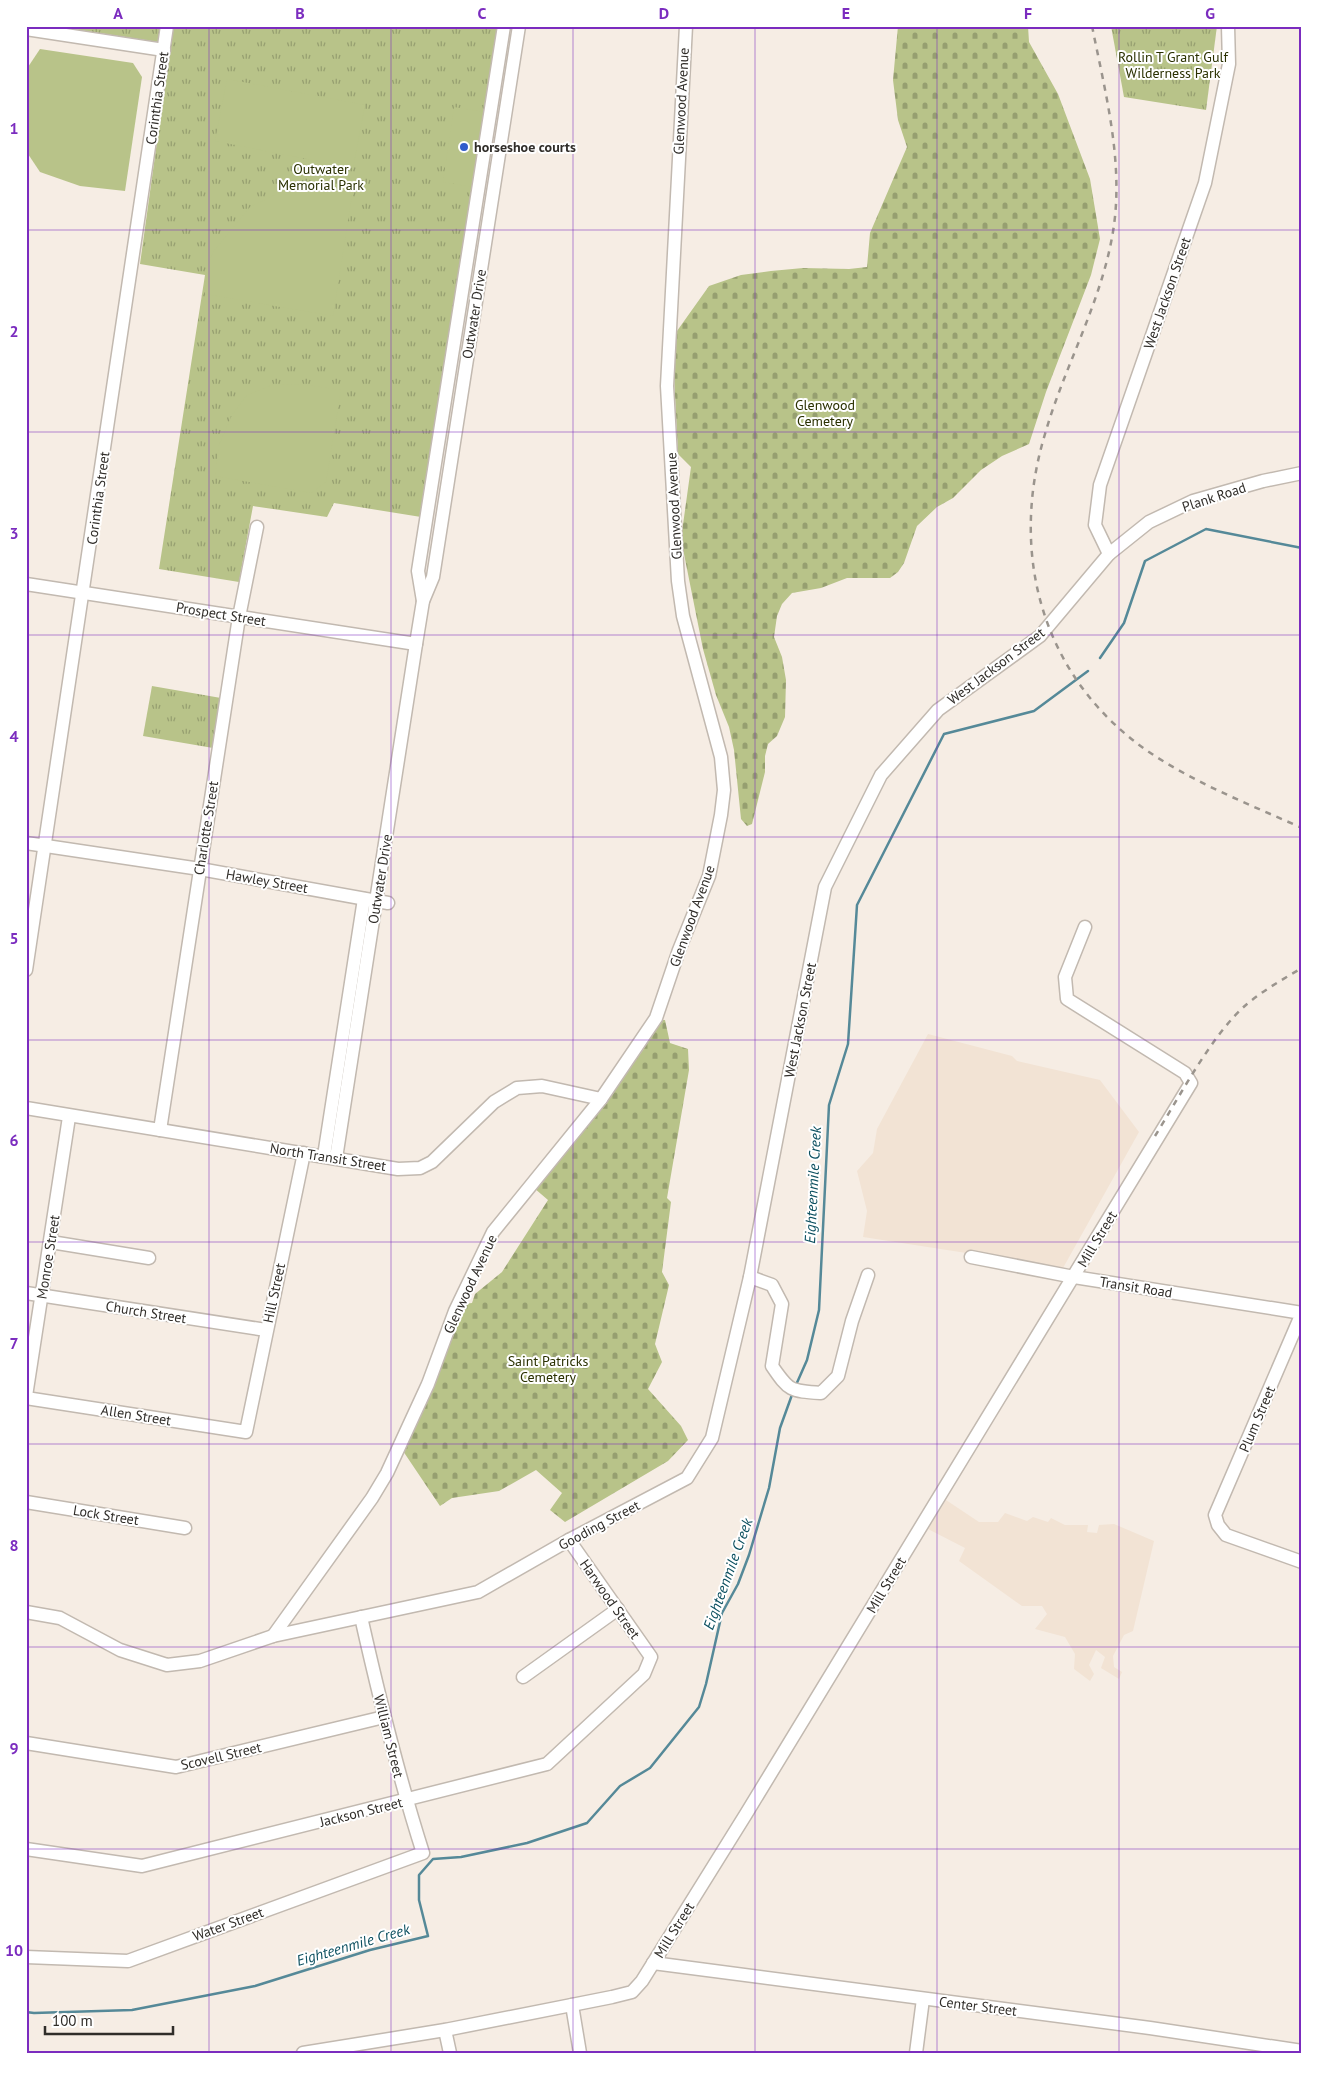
<svg xmlns="http://www.w3.org/2000/svg" width="1328" height="2079" font-family="'PT Sans',sans-serif">
<style>
.built{fill:#f2e3d4}
.grass{fill:url(#grass-tufts)}
.cemetery{fill:url(#cemetery-stones)}
.garden{fill:#b8c389}
.lines{fill:none;stroke-linecap:round;stroke-linejoin:round}
.stream{stroke:#558998;stroke-width:2.5}
.minor-casing{stroke:#c2b9b0;stroke-width:15}
.minor{stroke:#fff;stroke-width:12}
.rail{stroke:#9a948d;stroke-width:2.5;stroke-dasharray:6 6;stroke-linecap:butt}
.grid{fill:none;stroke:#7b2cbf;stroke-width:1;stroke-opacity:0.55}
.poi-dot{fill:#305bcb;stroke:#fff;stroke-width:2}
.labels{text-anchor:middle;stroke-width:4;stroke-linejoin:round;paint-order:stroke}
.park-label{font-size:14px;fill:#2a3000;stroke:#fff}
.street-label{font-size:14px;fill:#302d29;stroke:#fff}
.poi-label{font-size:14px;font-weight:bold;fill:#302d29;stroke:#fff;text-anchor:start}
.water-label{font-size:15px;font-style:italic;fill:#0b4f5f;stroke:#fff}
.neatline{fill:none;stroke:#7b2cbf;stroke-width:2}
.grid-label{font-size:16px;text-anchor:middle;font-weight:bold;fill:#7b2cbf}
</style>
<defs>
<pattern id="grass-tufts" width="24" height="20" patternUnits="userSpaceOnUse" patternTransform="scale(1.25)"><rect width="24" height="20" fill="#b8c389"/><path d="M3 7l-1-3M5 7V3M7 7l1-3M15 17l-1-3M17 17v-4M19 17l1-3" fill="none" stroke="#969f70"/></pattern>
<pattern id="cemetery-stones" width="16" height="16" patternUnits="userSpaceOnUse" patternTransform="scale(1.25)"><rect width="16" height="16" fill="#b8c389"/><path d="M2 7V4a2 2 0 0 1 4 0v3zM10 15v-3a2 2 0 0 1 4 0v3z" fill="#969f70"/></pattern>
</defs>
<rect width="100%" height="100%" fill="#f6ede4"/>
<g class="built">
<polygon points="928,1034 1012,1056 1017,1061 1100,1080 1139,1132 1063,1268 863,1237 867,1211 857,1171 873,1153 877,1129"/>
<polygon points="946,1500 979,1522 998,1522 1005,1513 1027,1521 1033,1517 1048,1522 1051,1518 1065,1525 1088,1525 1087,1532 1097,1533 1099,1525 1114,1524 1154,1541 1133,1631 1124,1635 1113,1656 1114,1667 1122,1672 1119,1679 1101,1668 1105,1657 1096,1650 1089,1665 1094,1674 1090,1681 1074,1669 1075,1654 1065,1637 1035,1629 1047,1614 1042,1606 1022,1606 959,1561 965,1548 928,1529"/>
</g>
<g class="grass">
<polygon points="53,26 160,26 158,42"/>
<polygon points="173,26 499,26 421,517 334,503 327,517 253,506 239,582 159,569 205,275 140,264"/>
<polygon points="1111,26 1217,26 1206,110 1124,97"/>
<polygon points="152,686 221,698 213,748 143,736"/>
</g>
<g class="cemetery">
<polygon points="898,26 1028,26 1029,42 1058,94 1090,179 1100,239 1091,275 1046,392 1029,444 1002,456 981,470 953,498 937,507 917,526 904,563 898,572 890,578 847,578 821,588 792,593 782,604 777,616 774,637 782,657 786,680 785,717 777,736 768,744 765,756 765,772 752,824 747,826 741,819 734,750 729,727 716,695 703,649 681,539 691,467 678,454 672,338 709,286 741,275 771,271 803,268 849,269 867,267 870,233 907,147 898,120 893,80"/>
<polygon points="658,1020 665,1020 670,1043 688,1049 689,1070 667,1198 671,1202 662,1272 669,1285 655,1344 662,1362 648,1389 681,1426 688,1440 668,1461 565,1522 550,1510 562,1493 536,1470 499,1491 452,1498 440,1506 403,1451 463,1304 472,1303 475,1294 502,1272 548,1200 534,1188 643,1050"/>
</g>
<g class="garden">
<polygon points="40,49 133,63 142,77 125,191 80,186 40,172 26,151 26,70"/>
<polygon points="227,79 365,105 353,168 215,141"/>
<polygon points="454,107 485,112 472,187 443,182"/>
<polygon points="311,183 324,183 353,189 333,316 205,294 207,268 213,252 250,207 283,191"/>
<polygon points="299,384 341,390 326,482 311,493 215,476 219,445 232,415 247,395 272,385"/>
</g>
<g class="lines">
<g class="stream">
<polyline points="1100,658 1124,623 1145,561 1206,529 1302,548"/>
<polyline points="796,1385 807,1360 819,1310 829,1105 848,1044 857,905 944,734 1034,711 1088,671"/>
<polyline points="26,2012 34,2013 132,2010 255,1986 370,1950 428,1936 419,1900 419,1875 433,1859 461,1857 527,1843 587,1823 620,1786 650,1768 699,1707 706,1684 722,1613 738,1584 749,1555 769,1488 780,1428 793,1392"/>
</g>
<defs>
<g id="minor">
<polyline points="26,29 164,50"/>
<polyline points="1109,554 1095,525 1100,485 1205,183 1229,64 1228,26"/>
<polyline points="26,584 416,644"/>
<polyline points="423,601 418,571 504,26"/>
<polyline points="26,843 200,869 388,903"/>
<polyline points="26,970 167,26"/>
<polyline points="26,1108 398,1169 420,1168 432,1162 494,1102 517,1088 542,1086 601,1099"/>
<polyline points="160,1130 239,617 257,527"/>
<polyline points="324,1156 364,899"/>
<polyline points="336,1158 416,644 423,601 433,577 519,26"/>
<polyline points="51,1242 149,1258"/>
<polyline points="971,1257 1074,1277 1302,1313 1215,1515 1218,1525 1226,1535 1302,1562"/>
<path d="M750,1277L772,1285L782,1304L772,1366C789,1391 790,1391 821,1393L838,1376L852,1321L868,1275"/>
<polyline points="26,1293 266,1330"/>
<polyline points="26,1396 69,1117"/>
<polyline points="26,1398 246,1432 304,1153"/>
<polyline points="26,1502 185,1528"/>
<polyline points="26,1612 60,1618 120,1650 167,1665 200,1661 273,1636 478,1592 569,1540 687,1478 712,1438 750,1277 825,887 881,775 938,710 1040,636 1109,554 1149,522 1193,501 1263,481 1302,473"/>
<polyline points="273,1636 372,1498 387,1473 428,1384 455,1311 493,1232 601,1099 656,1018 679,950 709,876 721,815 724,790 721,757 683,616 678,581 667,386 686,26"/>
<polyline points="523,1677 618,1609"/>
<polyline points="26,1743 176,1767 384,1717"/>
<polyline points="26,1849 142,1866 547,1764 644,1674 651,1657 569,1540"/>
<path d="M26,1957L128,1961L423,1853C398,1775 379,1697 361,1617"/>
<polyline points="653,1963 1150,2028 1302,2051"/>
<polyline points="572,2005 580,2053"/>
<polyline points="445,2030 450,2053"/>
<polyline points="303,2053 445,2030 612,1997 632,1992 642,1981 746,1814 1191,1083 1185,1073 1067,999 1065,977 1085,927"/>
<polyline points="916,2053 923,1999"/>
</g>
</defs>
<use href="#minor" class="minor-casing"/>
<use href="#minor" class="minor"/>
<g class="rail">
<path d="M1092,26C1105,91 1123,159 1114,225C1104,298 1065,364 1045,434C1008,556 1043,681 1152,754C1199,785 1251,805 1302,828"/>
<path d="M1155,1136C1180,1096 1212,1034 1247,1004C1264,990 1283,979 1302,968"/>
</g>
</g>
<path class="grid" d="M209,26V2053M391,26V2053M573,26V2053M755,26V2053M937,26V2053M1119,26V2053M26,230H1302M26,432H1302M26,635H1302M26,837H1302M26,1040H1302M26,1242H1302M26,1444H1302M26,1647H1302M26,1849H1302"/>
<circle class="poi-dot" cx="464" cy="147" r="5"/>
<g class="labels">
<g class="park-label">
<text x="1173" y="62">Rollin T Grant Gulf<tspan x="1173" dy="16">Wilderness Park</tspan></text>
<text x="321" y="174">Outwater<tspan x="321" dy="16">Memorial Park</tspan></text>
<text x="825" y="410">Glenwood<tspan x="825" dy="16">Cemetery</tspan></text>
<text x="548" y="1366">Saint Patricks<tspan x="548" dy="16">Cemetery</tspan></text>
</g>
<g class="street-label">
<text transform="translate(157 98) rotate(-82)" y="5">Corinthia Street</text>
<text transform="translate(681 101) rotate(-87)" y="5">Glenwood Avenue</text>
<text transform="translate(1167 293) rotate(-71)" y="5">West Jackson Street</text>
<text transform="translate(474 314) rotate(-81)" y="5">Outwater Drive</text>
<text transform="translate(1214 497) rotate(-18)" y="5">Plank Road</text>
<text transform="translate(98 498) rotate(-82)" y="5">Corinthia Street</text>
<text transform="translate(674 506) rotate(-93)" y="5">Glenwood Avenue</text>
<text transform="translate(221 614) rotate(9)" y="5">Prospect Street</text>
<text transform="translate(996 666) rotate(-37)" y="5">West Jackson Street</text>
<text transform="translate(206 828) rotate(-81)" y="5">Charlotte Street</text>
<text transform="translate(380 879) rotate(-81)" y="5">Outwater Drive</text>
<text transform="translate(267 881) rotate(10)" y="5">Hawley Street</text>
<text transform="translate(692 916) rotate(-70)" y="5">Glenwood Avenue</text>
<text transform="translate(800 1020) rotate(-79)" y="5">West Jackson Street</text>
<text transform="translate(328 1157) rotate(9)" y="5">North Transit Street</text>
<text transform="translate(1097 1239) rotate(-59)" y="5">Mill Street</text>
<text transform="translate(48 1257) rotate(-81)" y="5">Monroe Street</text>
<text transform="translate(470 1284) rotate(-65)" y="5">Glenwood Avenue</text>
<text transform="translate(1136 1287) rotate(9)" y="5">Transit Road</text>
<text transform="translate(274 1293) rotate(-78)" y="5">Hill Street</text>
<text transform="translate(146 1312) rotate(9)" y="5">Church Street</text>
<text transform="translate(136 1415) rotate(9)" y="5">Allen Street</text>
<text transform="translate(1257 1419) rotate(-67)" y="5">Plum Street</text>
<text transform="translate(106 1515) rotate(9)" y="5">Lock Street</text>
<text transform="translate(599 1525) rotate(-28)" y="5">Gooding Street</text>
<text transform="translate(886 1585) rotate(-59)" y="5">Mill Street</text>
<text transform="translate(610 1599) rotate(55)" y="5">Harwood Street</text>
<text transform="translate(389 1736) rotate(76)" y="5">William Street</text>
<text transform="translate(221 1756) rotate(-13)" y="5">Scovell Street</text>
<text transform="translate(361 1812) rotate(-14)" y="5">Jackson Street</text>
<text transform="translate(228 1924) rotate(-20)" y="5">Water Street</text>
<text transform="translate(674 1930) rotate(-58)" y="5">Mill Street</text>
<text transform="translate(978 2006) rotate(7)" y="5">Center Street</text>
</g>
<g class="poi-label">
<text x="474" y="152">horseshoe courts</text>
</g>
<g class="water-label">
<text transform="translate(813 1185) rotate(-87)" y="5">Eighteenmile Creek</text>
<text transform="translate(728 1574) rotate(-70)" y="5">Eighteenmile Creek</text>
<text transform="translate(353 1945) rotate(-16)" y="5">Eighteenmile Creek</text>
</g>
</g>
<rect width="1328" height="2079" fill="none" stroke="#ffffff" stroke-width="55"/>
<path d="M45 2026v8h128v-8" fill="none" stroke="#302d29" stroke-width="2.5"/>
<text x="52" y="2026" font-size="15" fill="#302d29" stroke="#ffffff" stroke-width="4" paint-order="stroke">100 m</text>
<rect x="28" y="28" width="1272" height="2024" class="neatline"/>
<g class="grid-label">
<text x="118" y="19">A</text>
<text x="300" y="19">B</text>
<text x="482" y="19">C</text>
<text x="664" y="19">D</text>
<text x="846" y="19">E</text>
<text x="1028" y="19">F</text>
<text x="1210" y="19">G</text>
<text x="14" y="134">1</text>
<text x="14" y="337">2</text>
<text x="14" y="539">3</text>
<text x="14" y="742">4</text>
<text x="14" y="944">5</text>
<text x="14" y="1146">6</text>
<text x="14" y="1349">7</text>
<text x="14" y="1551">8</text>
<text x="14" y="1754">9</text>
<text x="14" y="1956">10</text>
</g>
</svg>
